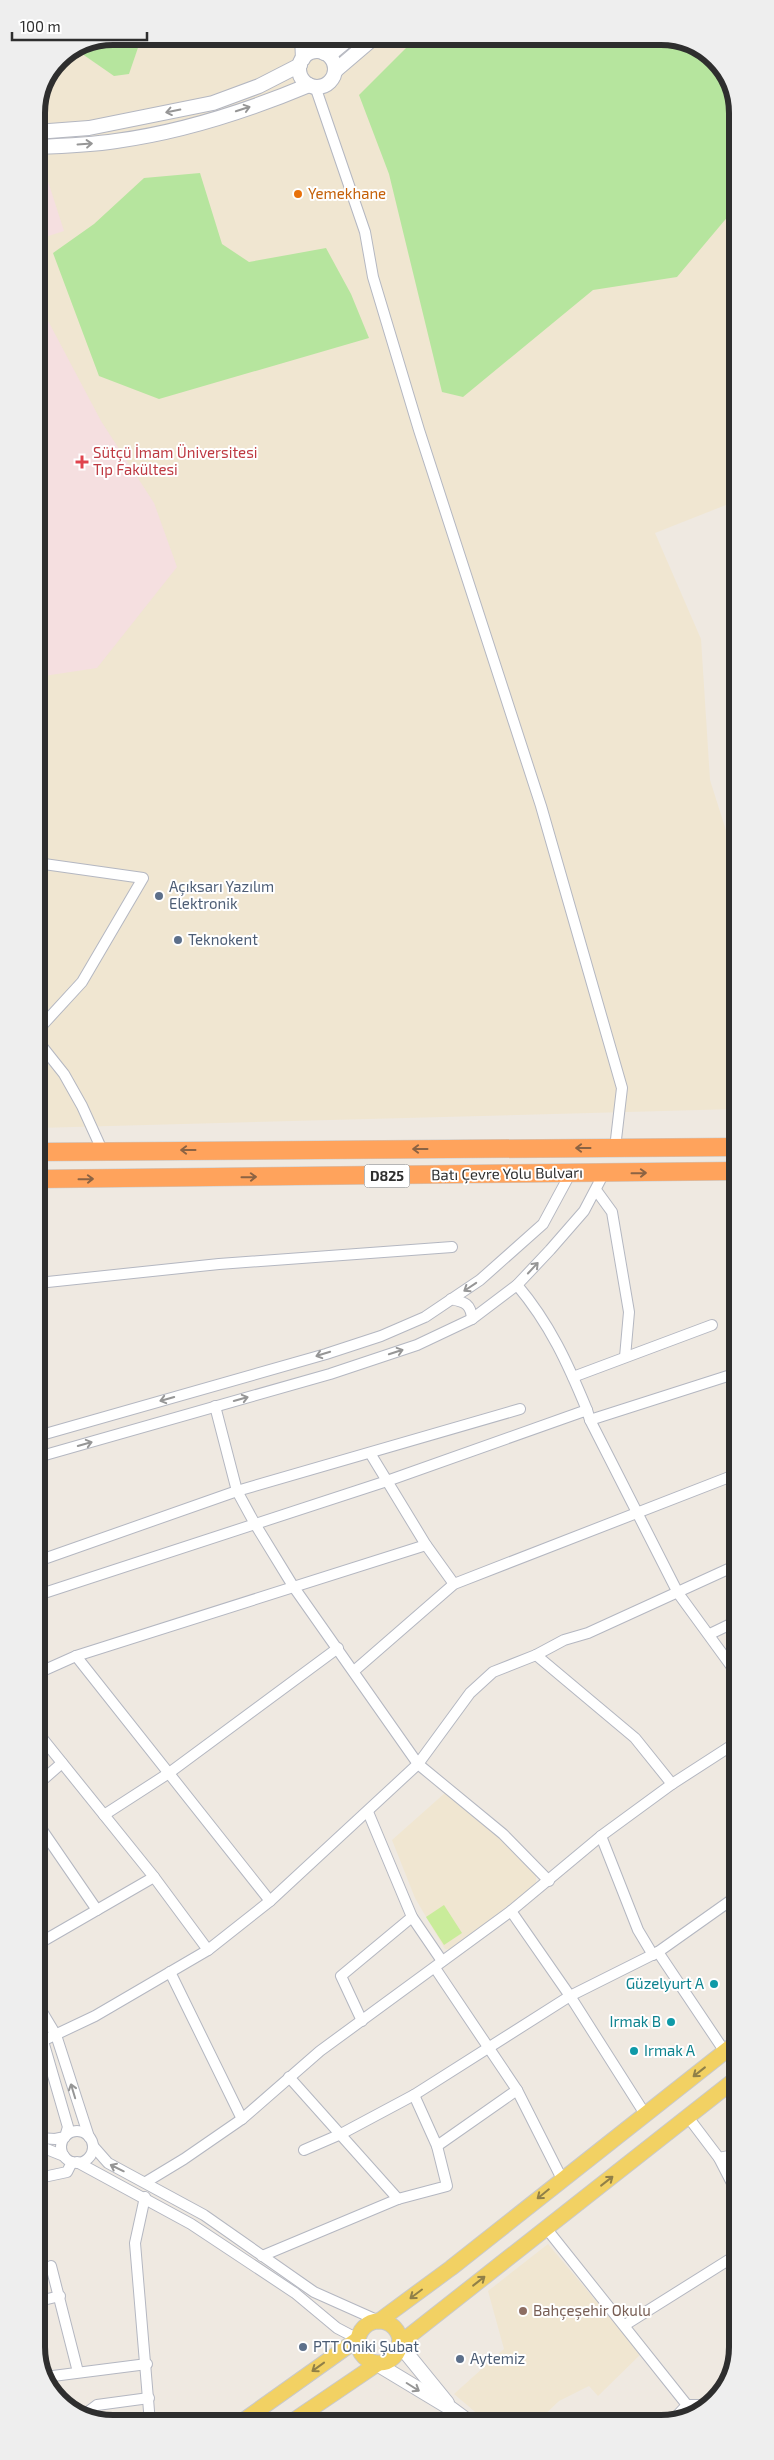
<svg xmlns="http://www.w3.org/2000/svg" width="774" height="2460" font-family="'Exo 2',sans-serif">
<style>
.education{fill:#f0e6d1}
.medical{fill:#f5dfe0}
.green{fill:#b6e59e}
.pitch{fill:#c9ec9a}
.lines{fill:none;stroke-linecap:round;stroke-linejoin:round}
.street-casing{stroke:#b4b7c1;stroke-width:12}
.secondary-casing{stroke:#b4b7c1;stroke-width:16}
.primary-casing{stroke:#c9c9c9;stroke-width:17}
.highway-casing{stroke:#c9c9c9;stroke-width:19}
.street{stroke:#fff;stroke-width:10}
.secondary{stroke:#fff;stroke-width:14}
.primary{stroke:#f2d163;stroke-width:15}
.highway{stroke:#ffa35c;stroke-width:18}
.oneway{stroke:#969696}
.oneway2{stroke:#8c6343}
.oneway3{stroke:#908048}
.food-dot{fill:#e8710a;stroke:#fff;stroke-width:2}
.health-dot{fill:#e0444e;stroke:#fff;stroke-width:2}
.service-dot{fill:#5c6f8a;stroke:#fff;stroke-width:2}
.culture-dot{fill:#0f9aa8;stroke:#fff;stroke-width:2}
.education-dot{fill:#8d6e63;stroke:#fff;stroke-width:2}
.labels{text-anchor:middle;stroke-width:4;stroke-linejoin:round;paint-order:stroke}
.shield{fill:#fff;stroke:#6d6d6d;stroke-width:1}
.shield-label{font-size:14px;font-weight:bold;fill:#2e2e2e}
.food-label{font-size:15px;fill:#c56008;stroke:#fff;text-anchor:start}
.health-label{font-size:15px;fill:#be3a42;stroke:#fff;text-anchor:start}
.service-label{font-size:15px;fill:#4e5e75;stroke:#fff;text-anchor:start}
.street-label{font-size:15px;fill:#2e2e2e;stroke:#fff}
.culture-label{font-size:15px;fill:#0d838f;stroke:#fff;text-anchor:end}
.education-label{font-size:15px;fill:#785e54;stroke:#fff;text-anchor:start}
.rim{fill:none;stroke:#2e2e2e;stroke-width:6}
</style>
<rect width="100%" height="100%" fill="#efe9e1"/>
<g class="education">
<polygon points="113,36 666,36 711,55 735,94 736,501 655,533 701,639 710,780 736,862 736,1109 37,1128 36,113 59,59"/>
<polygon points="446,1792 500,1835 536,1874 536,1884 451,1950 445,1949 415,1898 392,1840"/>
<polygon points="548,2244 641,2354 598,2396 589,2386 559,2401 537,2422 487,2422 454,2394 504,2349 488,2291"/>
</g>
<g class="medical">
<polygon points="36,159 46,175 64,231 36,240"/>
<polygon points="36,298 101,421 154,503 177,567 97,668 37,677"/>
</g>
<g class="green">
<polygon points="113,36 142,36 129,74 114,76 78,51"/>
<polygon points="418,36 666,36 711,55 735,94 735,208 677,277 593,290 463,397 442,392 389,174 359,95"/>
<polygon points="200,173 222,244 249,262 326,248 351,294 369,338 159,399 99,376 53,253 94,224 144,178"/>
</g>
<polygon class="pitch" points="444,1905 462,1933 444,1945 426,1917"/>
<g class="lines">
<defs>
<g id="street">
<polyline points="316,89 365,232 373,277 419,430 541,806 622,1088 615,1148"/>
<polyline points="37,863 143,878 82,982 37,1031"/>
<polyline points="37,1040 64,1074 82,1106 102,1150"/>
<polyline points="596,1190 612,1212 629,1312 625,1357"/>
<polyline points="38,1283 219,1264 452,1247"/>
<path d="M517,1285C550,1324 568,1364 587,1410"/>
<path d="M451,1299C465,1302 471,1304 472,1319"/>
<polyline points="573,1377 712,1325"/>
<polyline points="215,1406 237,1491 255,1524 293,1586 418,1764 503,1834 549,1881"/>
<polyline points="590,1420 678,1593 737,1674"/>
<polyline points="38,1436 326,1354 381,1336 425,1317 480,1280 543,1224 570,1174"/>
<polyline points="370,1453 426,1545 454,1584"/>
<polyline points="38,1457 330,1374 417,1345 472,1319 517,1285 550,1250 584,1211 604,1173"/>
<polyline points="38,1561 237,1491 520,1409"/>
<polyline points="38,1595 387,1481 587,1410 590,1420 737,1373"/>
<polyline points="710,1634 737,1621"/>
<polyline points="536,1655 635,1738 672,1784"/>
<polyline points="76,1656 270,1901"/>
<polyline points="354,1671 454,1584 737,1474"/>
<polyline points="38,1673 76,1656 426,1545"/>
<polyline points="38,1733 154,1877 208,1950"/>
<polyline points="38,1784 62,1763"/>
<polyline points="368,1812 412,1917 442,1961"/>
<polyline points="104,1815 169,1773 338,1648"/>
<polyline points="38,1824 97,1910"/>
<polyline points="601,1836 638,1930 653,1955"/>
<polyline points="511,1911 570,1996 645,2114"/>
<polyline points="38,1944 154,1877"/>
<polyline points="658,1952 725,2052"/>
<polyline points="435,1968 517,2090 562,2179"/>
<polyline points="170,1972 242,2119"/>
<polyline points="38,2005 56,2035 89,2137"/>
<polyline points="362,2021 341,1976 412,1917"/>
<polyline points="38,2034 43,2041 68,2127 65,2137 55,2139 39,2138"/>
<polyline points="38,2043 95,2016 208,1950 270,1901 418,1764 470,1693 493,1672 536,1655 564,1640 588,1633 737,1565"/>
<polyline points="289,2077 398,2199"/>
<polyline points="688,2117 719,2158 738,2195"/>
<circle cx="77" cy="2147" r="16"/>
<polyline points="39,2146 64,2156"/>
<polyline points="93,2146 108,2163 204,2215 314,2292 379,2321"/>
<polyline points="437,2146 517,2090"/>
<polyline points="304,2150 341,2134 414,2095 570,1996 658,1952 737,1896"/>
<polyline points="719,2158 738,2154"/>
<polyline points="77,2162 191,2224 295,2293 337,2328 358,2339"/>
<polyline points="39,2178 67,2172 72,2162"/>
<polyline points="146,2182 184,2159 242,2119 320,2051 511,1911 601,1836 672,1784 737,1742"/>
<polyline points="145,2197 135,2243 150,2423"/>
<polyline points="546,2228 687,2405 672,2421"/>
<polyline points="262,2256 398,2199 447,2186 437,2146 414,2095"/>
<polyline points="51,2266 78,2372"/>
<polyline points="39,2301 60,2296"/>
<polyline points="625,2325 738,2254"/>
<polyline points="45,2377 147,2364"/>
<polyline points="687,2405 705,2405"/>
<polyline points="85,2414 97,2405 149,2398"/>
</g>
<g id="secondary">
<polyline points="302,36 303,59"/>
<polyline points="320,36 324,53"/>
<circle cx="317" cy="69" r="18"/>
<polyline points="329,55 352,36"/>
<polyline points="335,71 376,36"/>
<polyline points="36,132 89,128 213,103 259,86 300,65"/>
<path d="M36,147C63,146 90,145 116,141C182,132 247,111 309,85"/>
<polyline points="399,2344 447,2403"/>
<polyline points="377,2364 450,2408 469,2422"/>
</g>
<g id="primary">
<circle cx="379" cy="2342" r="21"/>
<polyline points="379,2321 451,2268 737,2042"/>
<polyline points="399,2344 737,2078"/>
<polyline points="240,2423 358,2339"/>
<polyline points="290,2423 377,2364"/>
</g>
<g id="highway">
<polyline points="37,1152 736,1147"/>
<polyline points="37,1179 736,1171"/>
</g>
</defs>
<use href="#street" class="street-casing"/>
<use href="#secondary" class="secondary-casing"/>
<use href="#primary" class="primary-casing"/>
<use href="#highway" class="highway-casing"/>
<use href="#street" class="street"/>
<use href="#secondary" class="secondary"/>
<use href="#primary" class="primary"/>
<use href="#highway" class="highway"/>
</g>
<defs><path id="oneway-shaft" d="M-6 0H5M1.5-3L5.5 0L1.5 3" fill="none" stroke-width="1.6" stroke-linecap="round" stroke-linejoin="round" transform="scale(1.25)"/></defs>
<g class="oneway">
<use href="#oneway-shaft" transform="translate(243 109) rotate(-18)"/>
<use href="#oneway-shaft" transform="translate(173 111) rotate(169)"/>
<use href="#oneway-shaft" transform="translate(85 144) rotate(-4)"/>
<use href="#oneway-shaft" transform="translate(533 1268) rotate(-47)"/>
<use href="#oneway-shaft" transform="translate(470 1287) rotate(146)"/>
<use href="#oneway-shaft" transform="translate(396 1352) rotate(-18)"/>
<use href="#oneway-shaft" transform="translate(323 1354) rotate(163)"/>
<use href="#oneway-shaft" transform="translate(167 1399) rotate(164)"/>
<use href="#oneway-shaft" transform="translate(241 1399) rotate(-16)"/>
<use href="#oneway-shaft" transform="translate(85 1444) rotate(-16)"/>
<use href="#oneway-shaft" transform="translate(73 2091) rotate(-107)"/>
<use href="#oneway-shaft" transform="translate(117 2168) rotate(-154)"/>
<use href="#oneway-shaft" transform="translate(413 2387) rotate(32)"/>
</g>
<g class="oneway2">
<use href="#oneway-shaft" transform="translate(583 1148) rotate(180)"/>
<use href="#oneway-shaft" transform="translate(420 1149) rotate(180)"/>
<use href="#oneway-shaft" transform="translate(188 1150) rotate(180)"/>
<use href="#oneway-shaft" transform="translate(639 1173) rotate(-1)"/>
<use href="#oneway-shaft" transform="translate(249 1177) rotate(-1)"/>
<use href="#oneway-shaft" transform="translate(86 1179) rotate(-1)"/>
</g>
<g class="oneway3">
<use href="#oneway-shaft" transform="translate(699 2072) rotate(142)"/>
<use href="#oneway-shaft" transform="translate(607 2181) rotate(-38)"/>
<use href="#oneway-shaft" transform="translate(543 2194) rotate(141)"/>
<use href="#oneway-shaft" transform="translate(479 2281) rotate(-38)"/>
<use href="#oneway-shaft" transform="translate(416 2294) rotate(143)"/>
<use href="#oneway-shaft" transform="translate(318 2367) rotate(144)"/>
</g>
<circle class="food-dot" cx="298" cy="194" r="5"/>
<path class="health-dot" d="M79.5 454.5h5v5h5v5h-5v5h-5v-5h-5v-5h5z"/>
<g class="service-dot">
<circle cx="159" cy="896" r="5"/>
<circle cx="178" cy="940" r="5"/>
<circle cx="303" cy="2347" r="5"/>
<circle cx="460" cy="2359" r="5"/>
</g>
<g class="culture-dot">
<circle cx="714" cy="1984" r="5"/>
<circle cx="671" cy="2022" r="5"/>
<circle cx="634" cy="2051" r="5"/>
</g>
<circle class="education-dot" cx="523" cy="2311" r="5"/>
<g class="labels">
<rect class="shield" x="364.5" y="1164.5" width="45" height="23" rx="4"/>
<g class="shield-label">
<text x="387" y="1181">D825</text>
</g>
<g class="food-label">
<text x="308" y="199">Yemekhane</text>
</g>
<g class="health-label">
<text x="93" y="458">Sütçü İmam Üniversitesi<tspan x="93" dy="17">Tıp Fakültesi</tspan></text>
</g>
<g class="service-label">
<text x="169" y="892">Açıksarı Yazılım<tspan x="169" dy="17">Elektronik</tspan></text>
<text x="188" y="945">Teknokent</text>
<text x="313" y="2352">PTT Oniki Şubat</text>
<text x="470" y="2364">Aytemiz</text>
</g>
<g class="street-label">
<text transform="translate(507 1174) rotate(-1)" y="5">Batı Çevre Yolu Bulvarı</text>
</g>
<g class="culture-label">
<text x="704" y="1989">Güzelyurt A</text>
<text x="661" y="2027">Irmak B</text>
<text x="644" y="2056" text-anchor="start">Irmak A</text>
</g>
<g class="education-label">
<text x="533" y="2316">Bahçeşehir Okulu</text>
</g>
</g>
<path d="M0 0H774V2460H0ZM113 45H661A68 68 0 0 1 729 113V2347A68 68 0 0 1 661 2415H113A68 68 0 0 1 45 2347V113A68 68 0 0 1 113 45Z" fill="#eee" fill-rule="evenodd"/>
<path class="rim" d="M113 45H661A68 68 0 0 1 729 113V2347A68 68 0 0 1 661 2415H113A68 68 0 0 1 45 2347V113A68 68 0 0 1 113 45Z"/>
<path d="M12 32v8h135v-8" fill="none" stroke="#2e2e2e" stroke-width="2.5"/>
<text x="20" y="32" font-size="15" fill="#2e2e2e" stroke="#ffffff" stroke-width="4" paint-order="stroke">100 m</text>
</svg>
